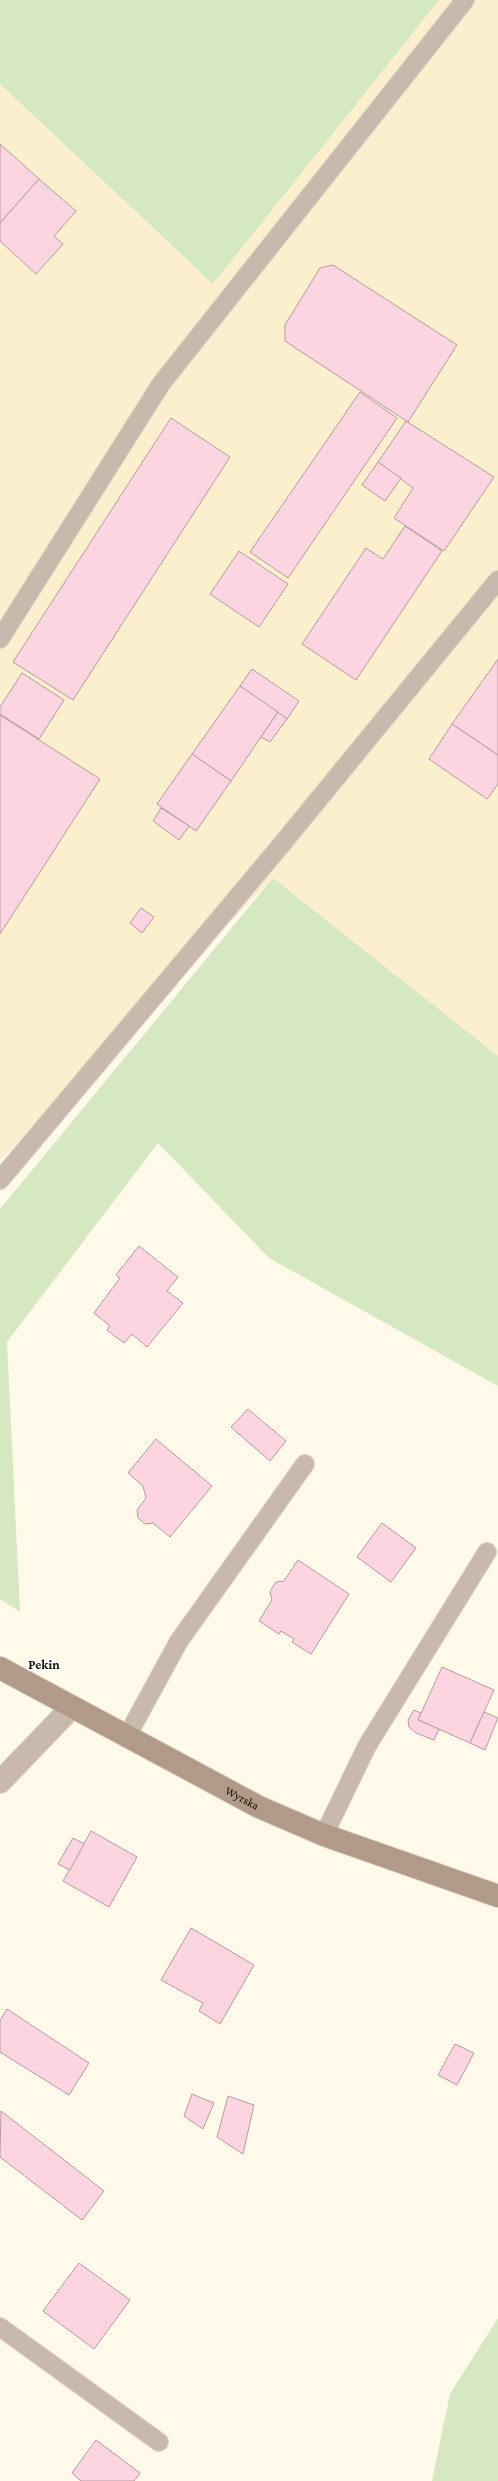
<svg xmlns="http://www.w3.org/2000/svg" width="498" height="2481" font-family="'Crimson Pro',serif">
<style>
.built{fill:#fcefce}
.green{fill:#d6e8c1}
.building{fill:#fcd5e0;stroke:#b79ba3}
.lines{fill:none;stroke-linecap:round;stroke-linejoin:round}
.lane-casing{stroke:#d9d4c5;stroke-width:20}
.street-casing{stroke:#d9d4c5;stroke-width:24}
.secondary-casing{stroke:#d9d4c5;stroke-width:24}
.lane{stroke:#c9b9ac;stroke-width:18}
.street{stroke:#c9b9ac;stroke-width:22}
.secondary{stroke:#b19a87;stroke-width:22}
.labels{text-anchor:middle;stroke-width:3;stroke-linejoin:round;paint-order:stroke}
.street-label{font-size:12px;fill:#141008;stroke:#fff}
.neighbourhood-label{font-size:13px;font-weight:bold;fill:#141008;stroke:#fff}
</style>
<rect width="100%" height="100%" fill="#fff9e9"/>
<polygon class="built" points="439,0 498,0 498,1056 273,878 0,1160 0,84 213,284"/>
<g class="green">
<polygon points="0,0 439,0 213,284 0,84"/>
<polygon points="273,878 498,1056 498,1386 269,1258 158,1143 7,1342 20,1612 0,1599 0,1209"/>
<polygon points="498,2318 498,2481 432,2481 450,2394"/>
</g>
<g class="building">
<polygon points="0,144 39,179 0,223"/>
<polygon points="39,179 76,211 54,236 63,244 36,274 0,241 0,223"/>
<polygon points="333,265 457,345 408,422 285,341 285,325 320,268"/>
<polygon points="360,392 397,418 288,578 250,552"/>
<polygon points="171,418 230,457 73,700 13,662"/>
<polygon points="406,421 494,477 444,551 394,518 413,488 378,462"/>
<polygon points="378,462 401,478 385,501 362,485"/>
<polygon points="405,526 442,551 356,680 302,644 366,548 383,559"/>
<polygon points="239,551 288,584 259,627 210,594"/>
<polygon points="498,659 498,755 452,724"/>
<polygon points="252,669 299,701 287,719 240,686"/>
<polygon points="22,673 64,700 39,739 0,714 0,707"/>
<polygon points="240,686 278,712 231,781 192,754"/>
<polygon points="278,712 287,719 270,742 261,737"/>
<polygon points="0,715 100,779 0,934"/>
<polygon points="452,724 498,755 498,784 487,799 429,759"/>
<polygon points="192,754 231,781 196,831 157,804"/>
<polygon points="161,808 189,826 179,840 153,821"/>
<polygon points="141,908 154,917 142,933 130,923"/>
<polygon points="139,1246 178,1277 167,1291 183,1303 147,1347 132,1334 124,1343 107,1330 110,1326 94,1313 120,1278 116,1275"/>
<polygon points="248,1409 286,1441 270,1461 231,1427"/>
<polygon points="156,1439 212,1486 170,1537 153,1523 145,1524 138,1518 137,1510 146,1498 143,1486 128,1473"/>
<polygon points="382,1523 416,1548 391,1582 357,1557"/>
<polygon points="298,1560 349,1594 311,1654 292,1642 294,1639 291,1637 281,1631 279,1634 259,1621 272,1600 270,1592 272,1588 276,1582 284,1581"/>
<polygon points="442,1667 494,1690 470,1743 418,1720"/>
<polygon points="414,1710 421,1713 418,1720 439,1729 434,1740 416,1733 409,1727 408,1720"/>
<polygon points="484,1712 498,1718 485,1750 470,1743"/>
<polygon points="91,1831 137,1857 109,1907 63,1881"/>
<polygon points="73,1838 84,1844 70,1870 58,1864"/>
<polygon points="191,1928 254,1965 220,2024 199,2011 203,2003 161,1980"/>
<polygon points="7,2009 89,2063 69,2095 0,2052 0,2021"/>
<polygon points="455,2044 474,2053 457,2085 438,2075"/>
<polygon points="192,2094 214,2103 203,2129 184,2116"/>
<polygon points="228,2096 254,2105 243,2154 217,2137"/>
<polygon points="1,2111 104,2191 82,2220 0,2157"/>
<polygon points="79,2263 130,2300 94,2349 43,2311"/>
<polygon points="96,2440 140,2473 134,2481 81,2481 72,2473"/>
</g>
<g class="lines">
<defs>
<g id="lane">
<polyline points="0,639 161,384 465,0"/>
<polyline points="0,1180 282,844 498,580"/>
<polyline points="126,1738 179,1641 305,1464"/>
<polyline points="324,1835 367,1746 487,1552"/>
<polyline points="0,2327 159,2442"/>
</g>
<polyline id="street" points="0,1782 72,1707"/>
<g id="secondary">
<path id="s1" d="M0,1668L259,1807L324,1835L498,1896"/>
</g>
</defs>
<use href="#lane" class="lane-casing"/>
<use href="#street" class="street-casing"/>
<use href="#secondary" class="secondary-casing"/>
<use href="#lane" class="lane"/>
<use href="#street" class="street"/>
<use href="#secondary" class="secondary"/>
</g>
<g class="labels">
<g class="street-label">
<text dy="4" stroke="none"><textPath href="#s1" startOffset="275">Wyrska</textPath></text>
</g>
<g class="neighbourhood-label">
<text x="44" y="1669">Pekin</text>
</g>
</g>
</svg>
